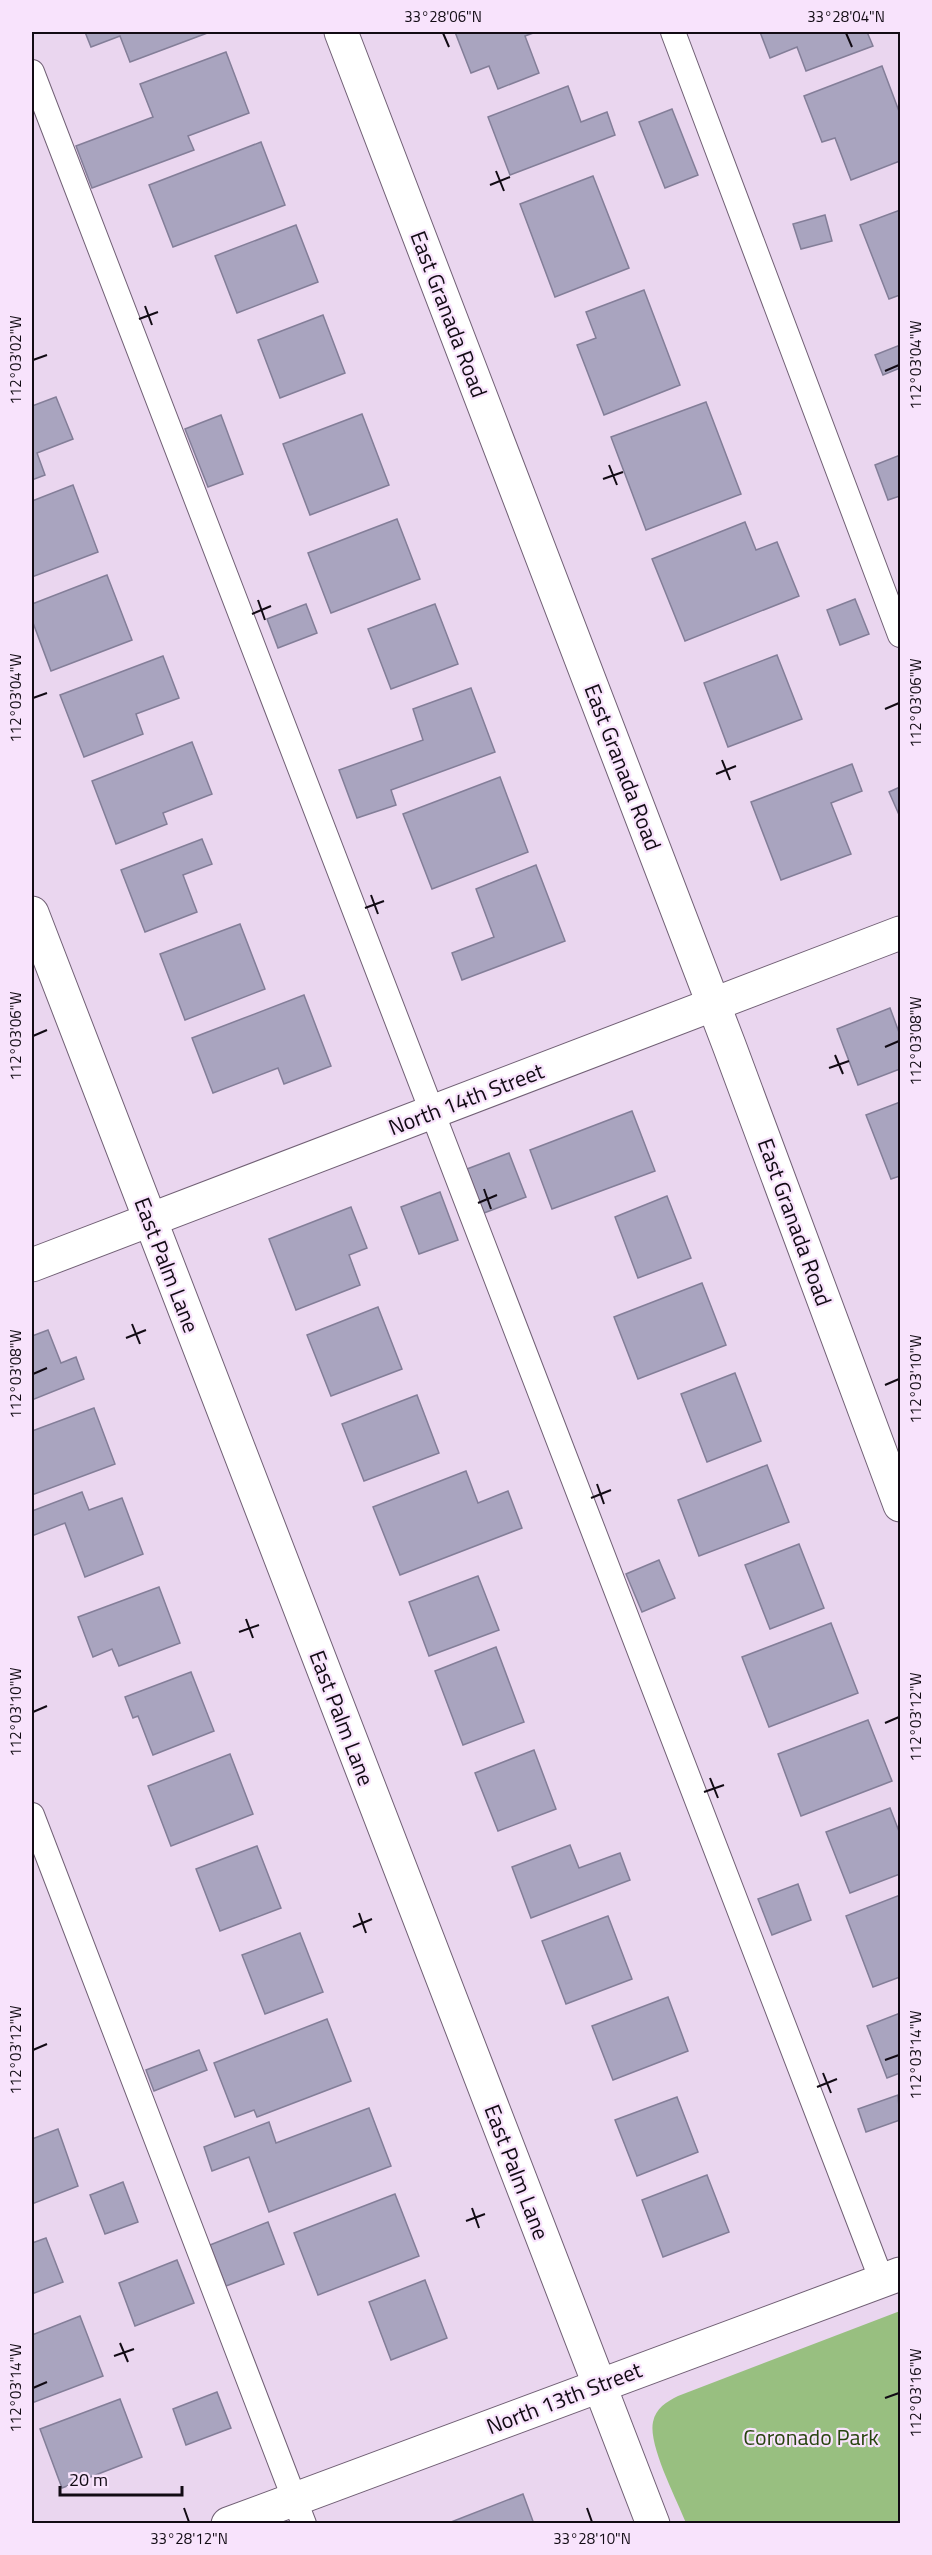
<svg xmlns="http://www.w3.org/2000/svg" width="932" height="2555" font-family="'Titillium Web',sans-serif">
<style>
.green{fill:#98bf80}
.building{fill:#a9a4bf;stroke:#837e98;stroke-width:1.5}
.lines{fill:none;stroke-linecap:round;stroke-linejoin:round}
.lane-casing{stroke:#716075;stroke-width:26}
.street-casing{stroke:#716075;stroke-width:35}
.lane{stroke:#fff;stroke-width:24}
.street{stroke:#fff;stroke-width:33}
.ticks{fill:none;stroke:#120b14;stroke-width:2}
.labels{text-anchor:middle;stroke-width:4.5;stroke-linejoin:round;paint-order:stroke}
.street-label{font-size:22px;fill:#120b14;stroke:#f8e3fc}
.park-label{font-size:22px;fill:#27440e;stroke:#f8e3fc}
.neatline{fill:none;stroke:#120b14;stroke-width:2}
.ticks-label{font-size:15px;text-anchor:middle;fill:#120b14}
</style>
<rect width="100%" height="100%" fill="#ead6ef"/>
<path class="green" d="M900,2311V2523H686C677,2500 648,2445 653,2422C656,2408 666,2402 678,2396Z"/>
<g class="building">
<polygon points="85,32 210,32 130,62 120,36 91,47"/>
<polygon points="455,32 536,32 525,36 539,73 498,89 489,66 471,73"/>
<polygon points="760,32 867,32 873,46 806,71 797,47 770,58"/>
<polygon points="226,52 249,113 188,136 194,150 92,188 76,146 153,117 140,84"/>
<polygon points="882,66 900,114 900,161 851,180 835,138 822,142 804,96"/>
<polygon points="568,86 581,122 607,112 615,135 510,175 488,117"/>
<polygon points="672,109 698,175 665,188 639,122"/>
<polygon points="261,142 285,205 173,247 149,185"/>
<polygon points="593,176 629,268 555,297 520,204"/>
<polygon points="900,210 900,295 889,299 860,225"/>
<polygon points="825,215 832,241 801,249 793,224"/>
<polygon points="296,225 318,282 237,313 215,256"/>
<polygon points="644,290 680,385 604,415 577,345 596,338 586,312"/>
<polygon points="323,315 345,373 280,398 258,340"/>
<polygon points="900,345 900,368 883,375 875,355"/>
<polygon points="56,397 73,439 37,453 45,475 32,480 32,406"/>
<polygon points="706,402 741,494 646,530 611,437"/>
<polygon points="362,414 389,485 310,515 283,444"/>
<polygon points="221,415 243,474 208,487 185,429"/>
<polygon points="900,455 900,496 888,500 875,465"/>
<polygon points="73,485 98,552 32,577 32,501"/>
<polygon points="397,519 420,579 331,613 308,553"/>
<polygon points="745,522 756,550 777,542 799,596 685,641 652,559"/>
<polygon points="107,575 132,640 51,671 32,620 32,604"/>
<polygon points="855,599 869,634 840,645 827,610"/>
<polygon points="306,604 317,633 278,648 267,619"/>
<polygon points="435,604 458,664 391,689 368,629"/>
<polygon points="777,655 802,719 728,747 704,683"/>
<polygon points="163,656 179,698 136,714 143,734 84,757 60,695"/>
<polygon points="471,688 495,752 391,790 396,805 357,818 339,770 423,740 413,709"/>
<polygon points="192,742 212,794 163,813 167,824 116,844 92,781"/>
<polygon points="852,764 862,791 831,803 851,854 781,880 751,802"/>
<polygon points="500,777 528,852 432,889 403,814"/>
<polygon points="900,787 900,817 889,792"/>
<polygon points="202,839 212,864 183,875 197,912 145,932 121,870"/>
<polygon points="536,865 565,941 462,980 452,953 494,937 476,889"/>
<polygon points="240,924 265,989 185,1020 160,954"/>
<polygon points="304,995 331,1066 284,1084 278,1068 213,1093 192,1038"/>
<polygon points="890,1008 900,1035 900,1069 858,1085 837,1029"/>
<polygon points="900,1102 900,1176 891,1179 866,1115"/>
<polygon points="632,1111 655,1171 552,1209 530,1150"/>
<polygon points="509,1153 526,1197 484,1213 467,1169"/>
<polygon points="440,1192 458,1240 419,1254 401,1207"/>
<polygon points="667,1196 691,1258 638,1278 615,1217"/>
<polygon points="351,1207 367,1248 349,1255 360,1285 296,1310 269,1239"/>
<polygon points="702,1283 726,1345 638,1379 614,1317"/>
<polygon points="378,1307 402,1369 331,1396 307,1335"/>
<polygon points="48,1330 61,1363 76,1357 84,1379 32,1400 32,1336"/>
<polygon points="735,1373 761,1441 707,1462 681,1394"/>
<polygon points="417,1395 439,1453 364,1481 342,1424"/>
<polygon points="94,1408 115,1464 32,1495 32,1431"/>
<polygon points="767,1465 789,1522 699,1556 678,1500"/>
<polygon points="466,1471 478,1503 508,1491 522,1528 400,1575 373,1507"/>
<polygon points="82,1492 89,1510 122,1498 143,1554 85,1577 65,1523 32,1536 32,1511"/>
<polygon points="799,1544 824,1608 770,1629 745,1565"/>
<polygon points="659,1560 675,1598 642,1612 626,1574"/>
<polygon points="478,1576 499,1630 429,1656 409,1602"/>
<polygon points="159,1587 180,1643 119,1666 112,1649 93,1657 78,1617"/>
<polygon points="831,1623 858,1693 769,1727 742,1657"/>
<polygon points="496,1647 524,1722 463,1745 435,1671"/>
<polygon points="191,1672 214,1731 153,1755 138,1716 133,1718 125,1697"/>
<polygon points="868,1720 892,1781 801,1816 778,1754"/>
<polygon points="534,1750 556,1809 498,1831 475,1773"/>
<polygon points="230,1754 253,1814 171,1846 148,1786"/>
<polygon points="890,1808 900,1834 900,1874 850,1893 826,1832"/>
<polygon points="570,1845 579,1868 620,1853 630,1880 531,1918 512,1867"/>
<polygon points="257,1846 281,1908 220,1931 196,1869"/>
<polygon points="798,1884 811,1920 772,1935 758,1899"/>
<polygon points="900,1895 900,1977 873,1987 846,1916"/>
<polygon points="608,1916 632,1979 566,2004 542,1941"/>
<polygon points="300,1933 323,1992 265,2014 242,1955"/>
<polygon points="668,1997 688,2051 613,2080 592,2026"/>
<polygon points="900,2013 900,2073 887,2078 867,2026"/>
<polygon points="327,2019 351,2081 257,2117 254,2110 235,2117 214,2063"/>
<polygon points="199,2050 207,2070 154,2091 146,2070"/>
<polygon points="898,2095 900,2120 866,2132 858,2109"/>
<polygon points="677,2097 698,2152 637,2176 615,2120"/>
<polygon points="369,2108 391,2166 269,2212 249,2157 212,2171 204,2147 269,2122 276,2143"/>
<polygon points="58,2129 78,2186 32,2204 32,2139"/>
<polygon points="707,2175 729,2232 663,2257 642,2200"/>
<polygon points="123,2182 138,2222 105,2234 90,2195"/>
<polygon points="395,2194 419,2256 318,2295 294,2233"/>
<polygon points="268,2222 284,2264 226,2286 210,2245"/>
<polygon points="46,2238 63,2282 32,2294 32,2243"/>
<polygon points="177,2260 194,2303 135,2326 119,2283"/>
<polygon points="425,2280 447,2338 391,2360 369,2302"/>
<polygon points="80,2316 103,2376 32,2403 32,2335"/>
<polygon points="217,2392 231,2428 186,2445 173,2409"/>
<polygon points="120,2399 142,2457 62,2488 40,2429"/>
<polygon points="523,2494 534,2524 446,2524"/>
</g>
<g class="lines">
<defs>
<g id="lane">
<polyline points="673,32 900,635"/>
<polyline points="32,72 882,2281"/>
<polyline points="32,1815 304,2524"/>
</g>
<g id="street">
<polyline points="341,32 729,1045 900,1505"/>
<polyline points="32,913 653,2524"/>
<polyline points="32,1265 900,933"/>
<polyline points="228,2524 900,2274"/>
</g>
</defs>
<use href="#lane" class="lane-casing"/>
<use href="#street" class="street-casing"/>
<use href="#lane" class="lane"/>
<use href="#street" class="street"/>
</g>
<path class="ticks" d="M443,33L449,47M846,33L852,47M496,171L504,191M490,185L510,177M145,306L152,325M139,319L158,312M33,360L47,355M885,371L899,365M609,465L617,485M603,479L623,472M258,600L265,620M252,614L271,606M33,698L47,693M885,709L899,703M722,760L730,780M716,774L736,766M371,895L378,914M365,908L384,901M33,1036L47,1030M885,1047L899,1041M835,1055L843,1074M829,1068L849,1061M484,1189L491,1209M478,1203L497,1195M132,1324L140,1344M126,1338L146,1330M33,1374L47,1368M885,1385L899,1379M597,1484L604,1504M591,1498L611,1490M246,1619L253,1638M239,1632L259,1625M33,1712L47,1706M885,1723L899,1717M710,1778L718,1798M704,1792L724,1785M359,1913L366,1933M353,1927L372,1919M33,2050L47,2044M885,2060L899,2055M823,2073L831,2093M817,2087L837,2079M472,2208L479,2228M466,2221L485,2214M120,2343L128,2362M114,2356L134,2349M33,2388L47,2382M885,2398L899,2393M184,2508L189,2522M587,2508L592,2522"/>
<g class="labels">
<g class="street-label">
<text transform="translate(449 314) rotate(69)" y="8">East Granada Road</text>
<text transform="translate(623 767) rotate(69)" y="8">East Granada Road</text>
<text transform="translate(466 1099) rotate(-21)" y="8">North 14th Street</text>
<text transform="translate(795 1222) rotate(70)" y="8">East Granada Road</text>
<text transform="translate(167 1265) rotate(69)" y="8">East Palm Lane</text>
<text transform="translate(342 1718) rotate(69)" y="8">East Palm Lane</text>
<text transform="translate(517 2172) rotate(69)" y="8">East Palm Lane</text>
<text transform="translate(564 2398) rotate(-21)" y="8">North 13th Street</text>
</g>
<g class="park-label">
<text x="811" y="2445">Coronado Park</text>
</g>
</g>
<rect width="932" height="2555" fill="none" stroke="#f8e3fc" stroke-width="66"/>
<path d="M60 2486v9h122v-9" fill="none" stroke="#120b14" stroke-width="3"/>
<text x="69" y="2486" font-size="18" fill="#120b14" stroke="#f8e3fc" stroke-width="4.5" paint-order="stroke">20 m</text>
<rect x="33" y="33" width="866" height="2489" class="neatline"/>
<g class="ticks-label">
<text x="443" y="22">33°28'06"N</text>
<text x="846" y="22">33°28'04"N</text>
<text transform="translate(16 360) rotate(-90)" y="5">112°03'02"W</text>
<text transform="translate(916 365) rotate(-90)" y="5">112°03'04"W</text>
<text transform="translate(16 698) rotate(-90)" y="5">112°03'04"W</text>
<text transform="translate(916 703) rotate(-90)" y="5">112°03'06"W</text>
<text transform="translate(16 1036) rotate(-90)" y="5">112°03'06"W</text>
<text transform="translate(916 1041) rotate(-90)" y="5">112°03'08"W</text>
<text transform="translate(16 1374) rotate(-90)" y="5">112°03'08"W</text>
<text transform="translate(916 1379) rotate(-90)" y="5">112°03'10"W</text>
<text transform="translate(16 1712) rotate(-90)" y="5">112°03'10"W</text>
<text transform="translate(916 1717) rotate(-90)" y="5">112°03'12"W</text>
<text transform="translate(16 2050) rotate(-90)" y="5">112°03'12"W</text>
<text transform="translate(916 2055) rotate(-90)" y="5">112°03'14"W</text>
<text transform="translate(16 2388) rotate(-90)" y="5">112°03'14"W</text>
<text transform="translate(916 2393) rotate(-90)" y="5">112°03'16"W</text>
<text x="189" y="2544">33°28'12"N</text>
<text x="592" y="2544">33°28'10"N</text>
</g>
</svg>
